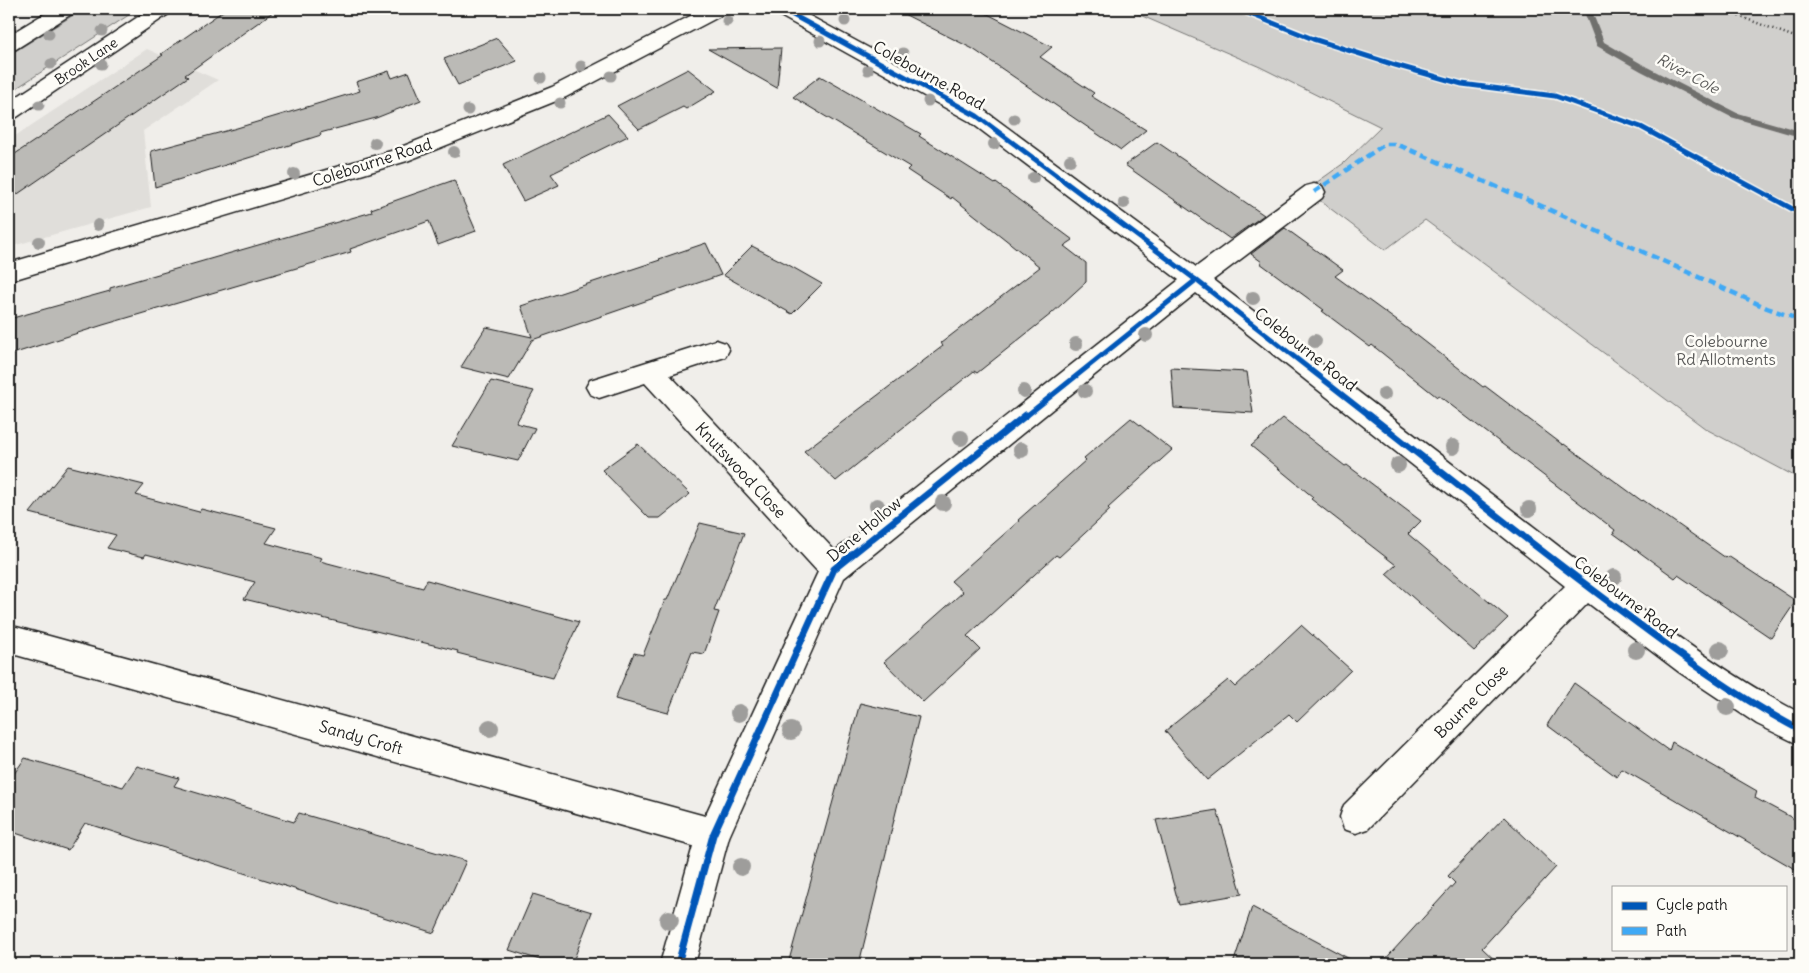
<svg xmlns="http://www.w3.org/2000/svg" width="1809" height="973" font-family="Delius,sans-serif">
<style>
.built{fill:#e0deda}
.green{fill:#d0cfcc;stroke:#767674}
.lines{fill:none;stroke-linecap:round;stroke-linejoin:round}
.stream{fill:#706f6d;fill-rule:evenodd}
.building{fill:#bbbab6;stroke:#1c1c1c}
.minor-casing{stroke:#1c1c1c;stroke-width:3}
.major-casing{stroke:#1c1c1c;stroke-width:3}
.path{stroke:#1c1c1c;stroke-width:2.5;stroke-dasharray:1 3;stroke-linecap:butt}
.minor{fill:#fdfcf7;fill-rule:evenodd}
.major{fill:#fdfcf7;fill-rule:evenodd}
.quiet{stroke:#3fa9f5;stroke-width:4.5;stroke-dasharray:8 4.5;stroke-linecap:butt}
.cycleway-far1-casing{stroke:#fdfcf7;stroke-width:8}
.cycleway-casing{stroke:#fdfcf7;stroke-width:10}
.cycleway-far1{stroke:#0057b8;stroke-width:5}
.cycleway{stroke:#0057b8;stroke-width:7}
.tree{fill:#9e9d9b}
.labels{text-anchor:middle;stroke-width:5;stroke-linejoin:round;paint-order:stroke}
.far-street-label{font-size:14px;fill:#1c1c1c;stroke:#fdfcf7}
.far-water-label{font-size:15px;font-style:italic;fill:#5b5b59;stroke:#fdfcf7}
.street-label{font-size:16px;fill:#1c1c1c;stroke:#fdfcf7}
.park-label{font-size:16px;fill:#5b5b5a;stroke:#fdfcf7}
</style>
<rect width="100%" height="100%" fill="#f0eeea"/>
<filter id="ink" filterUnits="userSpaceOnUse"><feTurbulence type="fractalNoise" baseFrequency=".02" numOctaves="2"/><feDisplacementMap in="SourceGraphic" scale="10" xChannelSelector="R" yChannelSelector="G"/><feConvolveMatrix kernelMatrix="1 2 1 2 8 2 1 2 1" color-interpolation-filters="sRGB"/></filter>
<g filter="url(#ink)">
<polygon class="built" points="147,49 218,80 143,131 151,207 9,247 9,140"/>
<g class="green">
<polygon points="83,9 138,9 9,93 9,55"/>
<polygon points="1126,9 1800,9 1800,479 1706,429 1425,220 1385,250 1306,190 1344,163 1381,127 1260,67"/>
</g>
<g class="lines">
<polygon class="stream" points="1583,9 1591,9 1604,42 1647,67 1737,113 1800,131 1800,137 1731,117 1641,71 1597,46"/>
</g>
<g class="building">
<polygon points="226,9 277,9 185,75 188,77 9,200 9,158 163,55 161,54"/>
<polygon points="894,9 978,9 1052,47 1040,57 1094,93 1091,96 1146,130 1121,150 973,49"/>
<polygon points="497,38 517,61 458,85 444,59"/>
<polygon points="781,48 777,88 708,49"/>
<polygon points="688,69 716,91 686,109 683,107 639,129 617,106"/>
<polygon points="389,71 392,78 409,72 421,100 376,118 320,133 321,135 277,149 155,187 151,151 237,128 360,91 356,82"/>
<polygon points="820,76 921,134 919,136 995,184 996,183 1073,240 1064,246 1086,263 1086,282 1051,314 977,373 974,371 836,481 804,451 943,346 941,343 1040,267 952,197 951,199 907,170 910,167 793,97"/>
<polygon points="608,114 628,136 551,174 559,185 523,201 503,165"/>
<polygon points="1157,142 1204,174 1264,215 1230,239 1125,165"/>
<polygon points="454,180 476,231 438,245 429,221 350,249 351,252 103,325 9,355 9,319 110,291 110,288 372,212 371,209"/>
<polygon points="1285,228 1343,270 1335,276 1419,337 1483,387 1485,386 1563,445 1564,444 1642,501 1643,500 1726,558 1728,556 1796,601 1771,638 1678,575 1675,578 1613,533 1615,530 1439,396 1437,397 1372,345 1370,347 1322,311 1324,310 1260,263 1262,262 1251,254"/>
<polygon points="706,243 721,275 532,340 509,379 461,367 486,327 532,337 521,306 660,260 659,259"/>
<polygon points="752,246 787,264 822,284 792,314 723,275"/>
<polygon points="1171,368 1247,372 1253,413 1174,408"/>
<polygon points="491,381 534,391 516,423 535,428 518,461 452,446"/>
<polygon points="1131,418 1172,450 1108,508 1110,510 1059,557 1056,555 967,636 980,649 923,702 884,662 963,592 951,581 1019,521 1018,520 1086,460 1084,458"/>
<polygon points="1283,418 1345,466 1347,465 1421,521 1408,534 1508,618 1474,651 1386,574 1396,565 1311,499 1313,497 1251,446"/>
<polygon points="638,444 690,494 660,518 649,518 602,470"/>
<polygon points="68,466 144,485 136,495 199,512 201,509 276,528 266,543 322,558 320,561 423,588 427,580 579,622 553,678 457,653 458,651 244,599 255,582 146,554 144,557 107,548 116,535 30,513"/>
<polygon points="700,523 744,533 714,611 719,612 704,654 692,652 668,713 615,699 634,653 643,655 665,600 667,600"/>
<polygon points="1301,625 1351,670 1297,722 1289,714 1207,780 1165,731 1228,680 1235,687"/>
<polygon points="1574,683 1669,751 1672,742 1757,791 1755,798 1800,822 1800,872 1622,769 1617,777 1547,725"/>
<polygon points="860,703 919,717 859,964 788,964"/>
<polygon points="25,758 123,787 137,766 179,778 174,786 294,822 299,813 466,861 434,933 85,823 68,850 9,831 9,781"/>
<polygon points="1217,810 1242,894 1179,905 1156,820"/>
<polygon points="1504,817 1556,867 1482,948 1499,964 1381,964 1455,883 1448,876"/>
<polygon points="533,894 592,912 572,964 552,964 509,950"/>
<polygon points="1252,907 1359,964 1233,964"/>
</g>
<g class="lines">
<defs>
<g id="minor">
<polygon points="704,9 729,9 726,13 566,97 407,161 9,281 9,263 391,151 552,87"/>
<path d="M772,9H797L985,111L1196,267L1306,186L1314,184L1322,186L1325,192L1322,198L1213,280C1320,362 1427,445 1534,527C1618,592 1706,664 1800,713V745L1757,724L1679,672L1588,603L1368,829L1356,833L1344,829L1340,817L1344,805L1565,586L1196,293L844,578L729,837L695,964H660L693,846L9,653V625L705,816L818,572L645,383L599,398L590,394L586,387L590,380L716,340L725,343L729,350L725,357L670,375L835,551L1179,280L969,121L775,13Z"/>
</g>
<g id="major">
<polygon points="52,9 76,9 73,13 16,49 9,50 9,35"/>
<polygon points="150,9 173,9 170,13 17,117 9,119 9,102"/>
</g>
</defs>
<use href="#minor" class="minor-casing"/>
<use href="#major" class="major-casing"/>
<g class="path">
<polyline points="1544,9 1557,12 1610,9"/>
<polyline points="1720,9 1800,39"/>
</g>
<use href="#minor" class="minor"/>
<use href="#major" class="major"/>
<polyline class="quiet" points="1314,192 1385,144 1396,144 1528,200 1767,308 1800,320"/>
<defs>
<g id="cycleway-far1">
<polyline points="782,9 977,116 1196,280 1371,417"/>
<polyline points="1238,9 1313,39 1395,65 1462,84 1555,96 1641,127 1800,213"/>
<polyline points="1025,417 1196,280"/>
</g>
<g id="cycleway">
<path d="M1369,415C1454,482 1537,549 1624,613C1680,655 1737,697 1800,730"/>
<polyline points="678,964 713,835 834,569 1026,415"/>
</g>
</defs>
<use href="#cycleway-far1" class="cycleway-far1-casing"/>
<use href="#cycleway" class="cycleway-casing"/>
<use href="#cycleway-far1" class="cycleway-far1"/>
<use href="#cycleway" class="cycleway"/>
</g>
<g class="tree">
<circle cx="727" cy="21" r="5.5"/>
<circle cx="845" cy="21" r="5.5"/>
<circle cx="102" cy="31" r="5.5"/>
<circle cx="49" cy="34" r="5.5"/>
<circle cx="820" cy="41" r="5.5"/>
<circle cx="903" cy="53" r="5.5"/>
<circle cx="51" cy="64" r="5.5"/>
<circle cx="101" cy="64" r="5.5"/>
<circle cx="581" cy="66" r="5.5"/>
<circle cx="868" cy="70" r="5.5"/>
<circle cx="611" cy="76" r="5.5"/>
<circle cx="541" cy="78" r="5.5"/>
<circle cx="928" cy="101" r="5.5"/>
<circle cx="560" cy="103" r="5.5"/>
<circle cx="39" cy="105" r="5.5"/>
<circle cx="468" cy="110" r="5.5"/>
<circle cx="1014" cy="119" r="5.5"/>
<circle cx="375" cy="143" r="6"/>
<circle cx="994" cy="144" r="6"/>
<circle cx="454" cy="152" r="6"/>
<circle cx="1070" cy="160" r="6"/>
<circle cx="294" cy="174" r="6"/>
<circle cx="1033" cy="178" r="6"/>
<circle cx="1124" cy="203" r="6"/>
<circle cx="98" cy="225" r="6"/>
<circle cx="39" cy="242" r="6"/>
<circle cx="1253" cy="298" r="7"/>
<circle cx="1146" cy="335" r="7"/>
<circle cx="1315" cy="341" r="7"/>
<circle cx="1076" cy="344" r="7"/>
<circle cx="1024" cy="391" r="7"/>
<circle cx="1085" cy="391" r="7"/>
<circle cx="1384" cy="394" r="7"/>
<circle cx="961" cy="438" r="8"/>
<circle cx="1453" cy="447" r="8"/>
<circle cx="1021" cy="450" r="8"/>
<circle cx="1398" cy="465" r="8"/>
<circle cx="943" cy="503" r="8"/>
<circle cx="877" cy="506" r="8"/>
<circle cx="1529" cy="509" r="8"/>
<circle cx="1614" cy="577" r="8"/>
<circle cx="1636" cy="650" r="9"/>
<circle cx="1720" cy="650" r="9"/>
<circle cx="1727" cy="707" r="9"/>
<circle cx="739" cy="713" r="9"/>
<circle cx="490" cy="728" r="9"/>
<circle cx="791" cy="731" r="9"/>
<circle cx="741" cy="867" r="9"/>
<circle cx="669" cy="920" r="10"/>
</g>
</g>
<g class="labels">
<g class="far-street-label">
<text transform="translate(86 61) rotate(-34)" y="5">Brook Lane</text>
</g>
<g class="far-water-label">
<text transform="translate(1688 74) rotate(28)" y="5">River Cole</text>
</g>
<g class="street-label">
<text transform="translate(929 75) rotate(29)" y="6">Colebourne Road</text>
<text transform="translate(372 162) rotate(-18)" y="6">Colebourne Road</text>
<text transform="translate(1306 349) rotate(38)" y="6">Colebourne Road</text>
<text transform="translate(741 470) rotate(47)" y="6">Knutswood Close</text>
<text transform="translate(864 529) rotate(-40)" y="6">Dene Hollow</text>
<text transform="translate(1626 597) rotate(37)" y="6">Colebourne Road</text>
<text transform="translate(1471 701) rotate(-45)" y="6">Bourne Close</text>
<text transform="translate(361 737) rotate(16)" y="6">Sandy Croft</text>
</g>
<g class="park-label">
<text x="1726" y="347">Colebourne<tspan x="1726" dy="18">Rd Allotments</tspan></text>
</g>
</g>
<rect width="1809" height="973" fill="none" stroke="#fdfcf7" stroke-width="30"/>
<rect x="15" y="15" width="1779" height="943" fill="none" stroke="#1c1c1c" stroke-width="2" filter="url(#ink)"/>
<rect x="1612" y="886" width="175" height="65" fill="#fdfcf7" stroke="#a3a29f"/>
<rect x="1622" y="902" width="25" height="8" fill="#0057b8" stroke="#a3a29f"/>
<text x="1656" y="910" font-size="15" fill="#1c1c1c">Cycle path</text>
<rect x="1622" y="927" width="25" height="8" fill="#3fa9f5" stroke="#a3a29f"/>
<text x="1656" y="936" font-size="15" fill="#1c1c1c">Path</text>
</svg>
